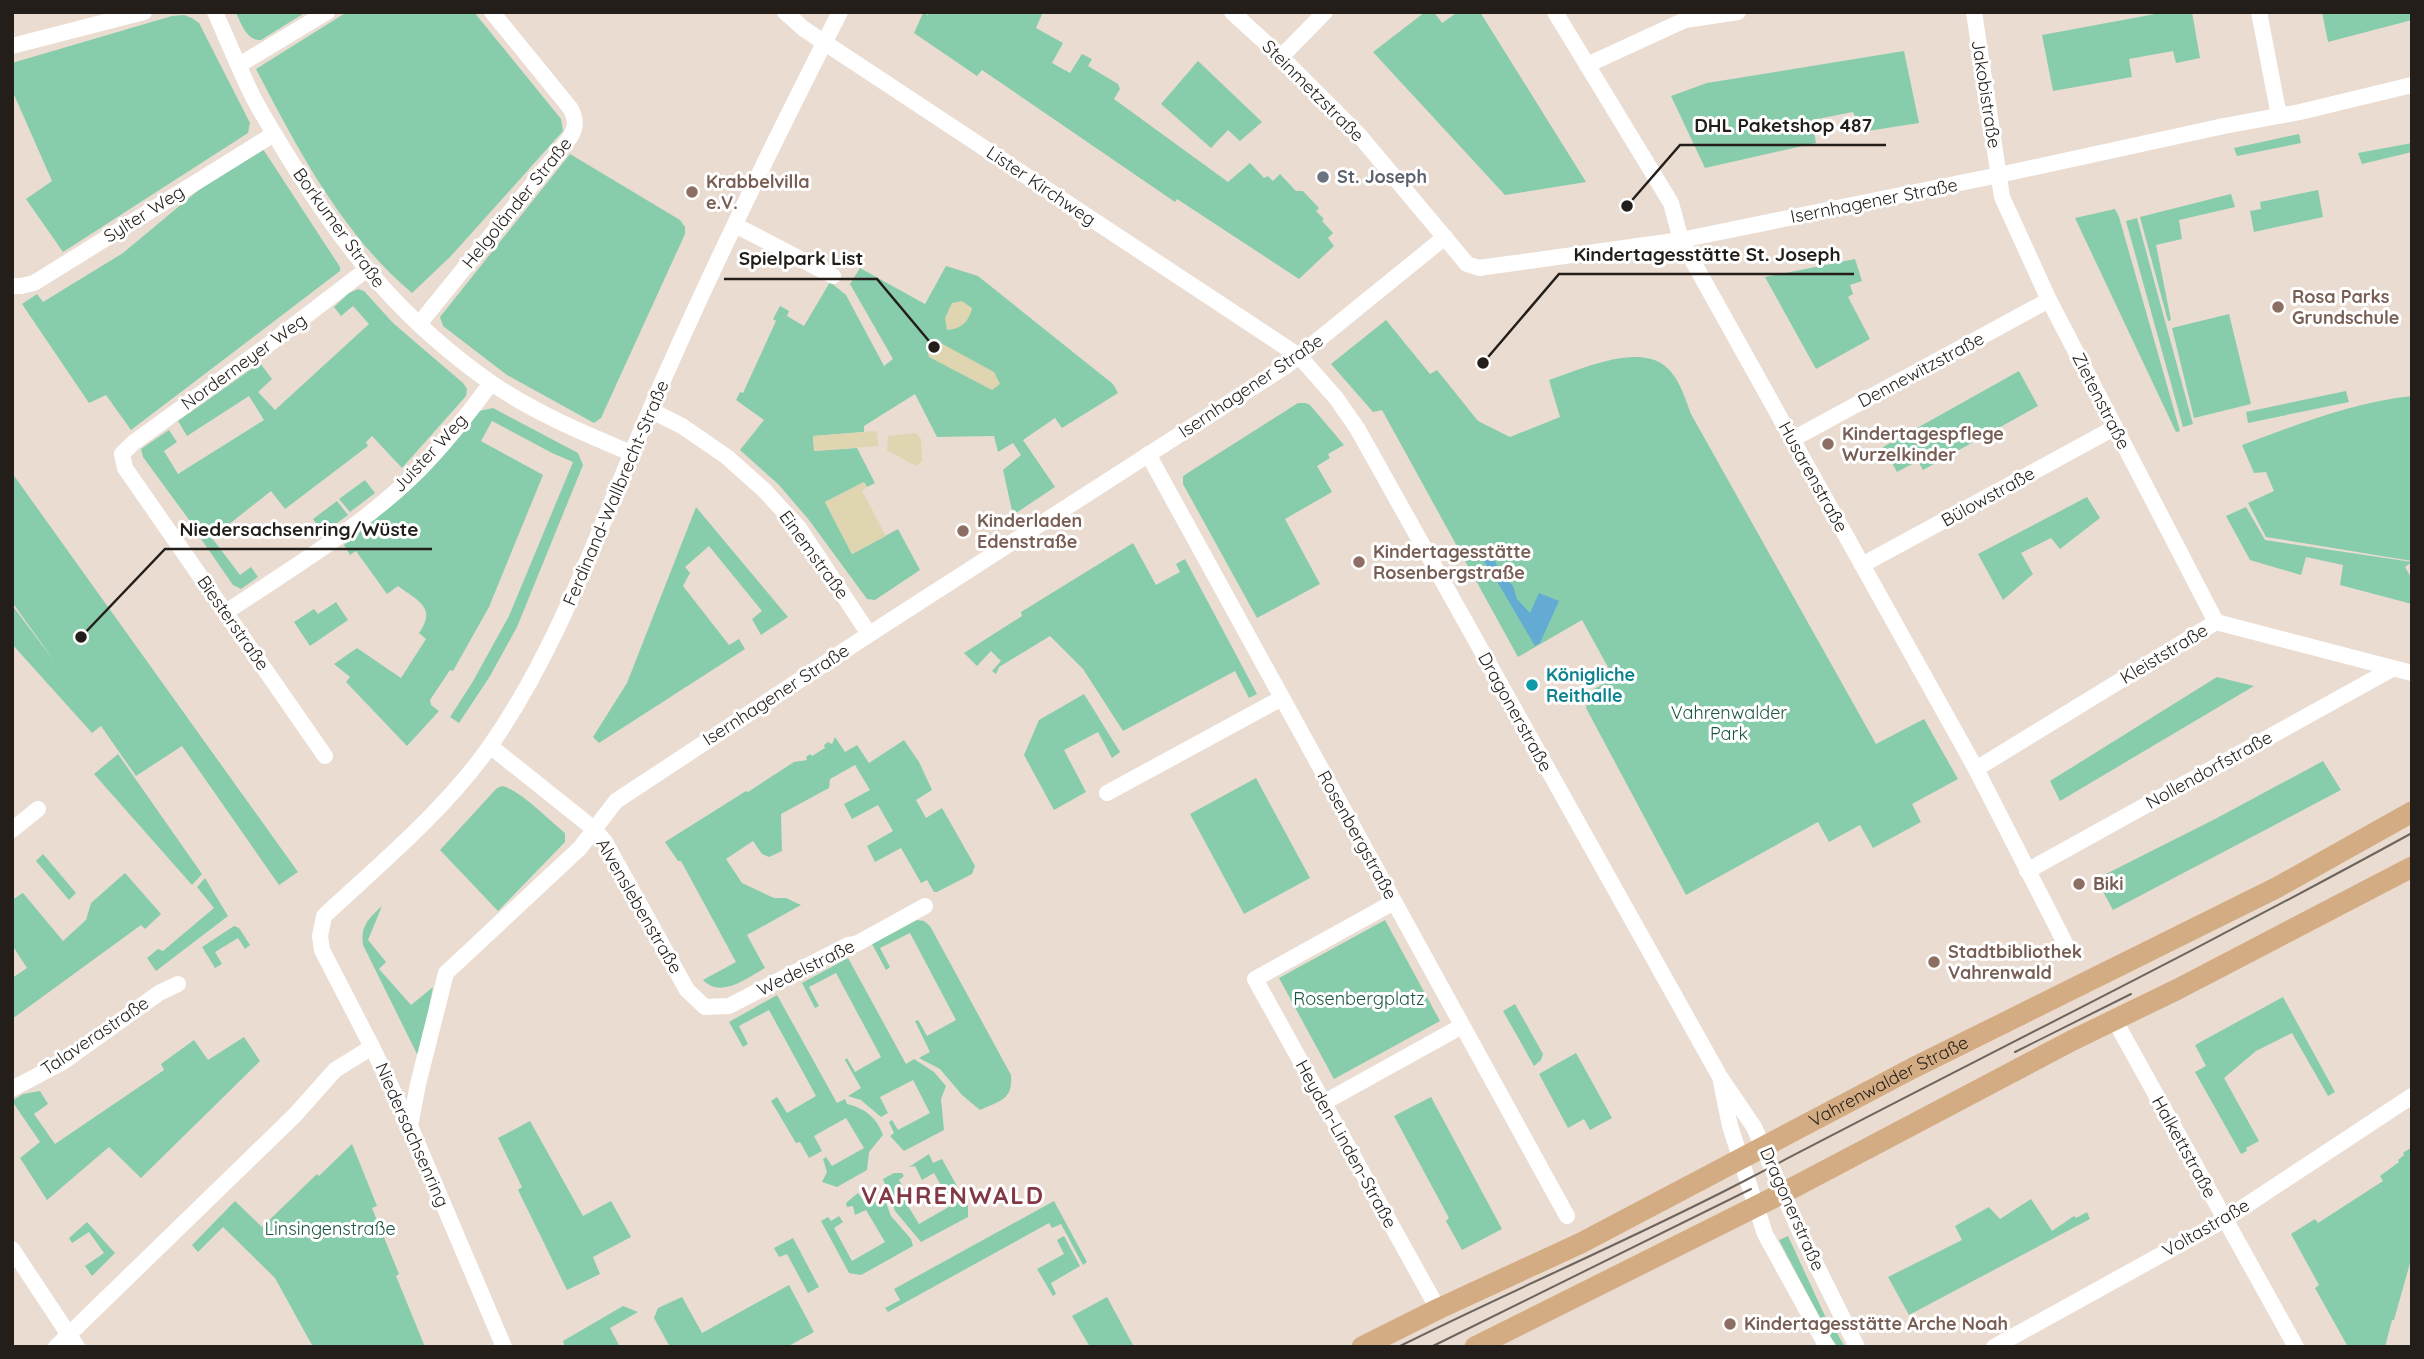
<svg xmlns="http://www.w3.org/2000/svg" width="2424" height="1359" font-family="Quicksand,sans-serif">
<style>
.green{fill:#87cdac}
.sand{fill:#dfd5b0}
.water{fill:#63abd3}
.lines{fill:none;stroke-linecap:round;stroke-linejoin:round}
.minor{stroke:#fff;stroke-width:16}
.major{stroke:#d4ac83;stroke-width:21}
.tram{stroke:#6d655e;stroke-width:2}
.worship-dot{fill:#6b7280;stroke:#fff;stroke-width:2.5}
.education-dot{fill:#8d6e63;stroke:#fff;stroke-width:2.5}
.culture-dot{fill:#0f9aa8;stroke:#fff;stroke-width:2.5}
.labels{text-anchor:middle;stroke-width:6;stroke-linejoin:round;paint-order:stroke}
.street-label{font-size:18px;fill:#231e1a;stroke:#fff}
.worship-label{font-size:18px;font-weight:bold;fill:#5b616d;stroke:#fff;text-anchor:start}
.education-label{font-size:18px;font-weight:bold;fill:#785e54;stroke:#fff;text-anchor:start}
.culture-label{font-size:18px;font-weight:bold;fill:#0d838f;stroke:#fff;text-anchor:start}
.park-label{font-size:18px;fill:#1b573f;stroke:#fff}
.district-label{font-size:24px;font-weight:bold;letter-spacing:2px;fill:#823946;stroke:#fff}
.leader{fill:none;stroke:#231e1a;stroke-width:2.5}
.callout-dot{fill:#231e1a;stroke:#fff;stroke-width:2.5}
.callout-label{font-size:19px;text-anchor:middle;font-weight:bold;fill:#231e1a;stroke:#fff;stroke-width:6;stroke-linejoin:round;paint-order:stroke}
</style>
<rect width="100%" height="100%" fill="#eadcd1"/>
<g class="green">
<path d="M238,12H306L261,40C247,41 242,25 236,13Z"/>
<path d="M347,12H474L561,119L563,131L451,256L412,293C342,234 298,150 256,69Z"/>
<polygon points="930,12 1043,12 1036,28 1063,43 1052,63 1070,73 1082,54 1092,59 1088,66 1118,84 1120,89 1114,99 1228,182 1250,163 1264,178 1268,176 1273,181 1280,174 1296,191 1303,191 1319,208 1316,211 1324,219 1322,221 1333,233 1328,238 1334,246 1299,279 1177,199 1175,202 982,70 977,76 914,33 923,13 928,15"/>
<polygon points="1425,12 1434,12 1442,23 1458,12 1480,12 1586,182 1505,195 1373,52"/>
<polygon points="2166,12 2192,12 2200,58 2176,63 2173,51 2129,59 2132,77 2053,91 2042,35"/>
<polygon points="2322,12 2412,12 2412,20 2328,42"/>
<polygon points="184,15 192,18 199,23 250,123 248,133 63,252 26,199 52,181 12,90 12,63 172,16"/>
<polygon points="1904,51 1919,123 1861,132 1853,112 1812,120 1816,143 1705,168 1671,96 1707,83"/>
<polygon points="1198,61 1262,122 1240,141 1228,130 1211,148 1161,104"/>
<polygon points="2299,134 2301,143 2237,156 2234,148"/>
<polygon points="2412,143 2412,152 2362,164 2358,153"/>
<polygon points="263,149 340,267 340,271 131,430 106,395 89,403 22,304 37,294 43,302 123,253 201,188"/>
<polygon points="570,154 680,220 685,227 685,234 601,418 594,423 507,375 443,326 440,317"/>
<polygon points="2318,190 2323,217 2254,232 2250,211 2261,209 2260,202"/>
<polygon points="2231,194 2235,207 2179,220 2182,239 2156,245 2171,320 2168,321 2140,217"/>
<polygon points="2115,209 2119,217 2180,431 2176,432 2075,218"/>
<polygon points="2137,218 2193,424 2183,427 2126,221"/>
<polygon points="1855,259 1862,281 1850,285 1853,294 1848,297 1870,339 1816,369 1765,277"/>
<polygon points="946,266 978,276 1113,384 1118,393 1062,428 1055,418 1023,440 1055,487 1013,515 1003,470 1021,455 1013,443 998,452 994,436 937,437 915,394 864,426 864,432 813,436 814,451 857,448 875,483 867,487 864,482 825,502 852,554 898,529 920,570 875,600 867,599 809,520 779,485 740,450 764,420 736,400 740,392 743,393 776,321 773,319 780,306 789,311 787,316 804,326 830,282 846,295 884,366 893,359 850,284 860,268 925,304"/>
<polygon points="358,289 364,291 393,323 463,383 467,389 466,396 402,468 372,436 366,442 368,446 285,509 271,491 228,525 195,528 143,457 141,449 169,430 177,442 164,451 178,474 264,420 249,396 187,436 178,421 260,363 272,379 258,392 275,410 369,324 353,306 341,316 334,307 349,293"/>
<polygon points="2229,314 2251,404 2194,418 2172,328"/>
<path d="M1386,320L1430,374L1437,370L1478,421L1510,437L1560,417L1549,380C1579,370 1637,343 1665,366C1679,377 1685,398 1691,414L1876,744L1924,719L1958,779L1912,804L1921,822L1873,848L1860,825L1829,842L1818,822L1686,895L1586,708L1590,691L1614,678L1582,620L1518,657L1382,410L1373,412L1331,364Z"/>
<polygon points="2019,371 2038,406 1923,470 1918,461 1897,472 1883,447"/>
<polygon points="2346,391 2349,402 2248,423 2246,412"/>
<path d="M2412,396V561L2266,537L2248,503L2274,491L2266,472L2254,473L2242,445C2297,425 2353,402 2412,396Z"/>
<polygon points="1298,403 1306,403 1310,405 1344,445 1328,454 1330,458 1317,466 1332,492 1285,519 1320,584 1257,618 1183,484 1183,476"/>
<path d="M493,408L578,453L583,465L517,627L490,676L459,723L450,717L472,683L509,616L573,462L552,453L492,421L481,441L543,475L489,607L453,671L450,670L430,700L431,705L439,711L407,746L346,682L350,677L334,664L357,648L401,678L426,639L419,633C437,607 418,601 398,586L387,594L356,551L350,555L344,545L479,411Z"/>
<polygon points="12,473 298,872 279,885 182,746 136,776 101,726 92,733 12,644 12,605 55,662 12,602"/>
<polygon points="365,480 375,493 350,512 339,499"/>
<polygon points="2087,497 2100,518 2060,549 2051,538 2021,553 2033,574 2003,600 1978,554"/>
<polygon points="337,501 348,515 323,533 313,519"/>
<polygon points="696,507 788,617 761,635 752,619 762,611 709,546 685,567 690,573 683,586 729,645 739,639 745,649 599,743 593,737 627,683"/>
<polygon points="2246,507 2265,540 2412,562 2405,567 2412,579 2412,604 2340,585 2343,565 2306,557 2301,575 2250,560 2226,516"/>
<polygon points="209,534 240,575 251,567 258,577 241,589 233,585 199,536"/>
<polygon points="1133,543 1156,585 1180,572 1176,564 1185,559 1257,694 1249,698 1235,671 1123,731 1083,669 1050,636 999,667 996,674 992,671 1001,661 991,651 977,666 964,653 1022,616 1021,612"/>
<polygon points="336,602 348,620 310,646 294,622 314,609 318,614"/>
<polygon points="2217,677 2254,686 2060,801 2050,781"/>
<polygon points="1084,694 1120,752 1112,758 1098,732 1064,750 1086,792 1054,810 1024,755 1039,720"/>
<path d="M835,737L845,752L857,745L869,763L904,740L919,762L932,790L916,800L926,818L942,808L975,866L972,874L937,892H934L927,880L921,883L901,848L875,862L867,846L893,831L878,805L852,819L844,804L870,790L855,765L830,779L829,788L781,814L782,851L769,857L762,854L753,841L726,859L742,883L774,898H786L801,905L747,935L765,968C747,978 721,999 703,980L736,962L681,861H678L665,842L746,791L748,792L794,762L807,760L806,757L810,754L812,756L825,748L824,745L828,742L832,744Z"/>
<polygon points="118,754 202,874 192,885 94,774"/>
<polygon points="2323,761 2341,790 2113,910 2096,879 2217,818"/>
<polygon points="1256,778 1310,878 1244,914 1190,814"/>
<path d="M502,786C519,789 550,821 565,833V842L498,911L440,850L497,788Z"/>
<polygon points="43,854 76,893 69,900 36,861"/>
<polygon points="125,873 161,914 145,929 141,925 12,1019 12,978 27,968 12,945 12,900 23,893 63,941 86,920 91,903"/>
<polygon points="205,878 228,916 156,971 147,958 158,949 163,951 214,908 197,887"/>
<path d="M382,906L368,940L386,962L379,969L411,1005L433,987L419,1058L363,945C360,926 369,918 382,906Z"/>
<path d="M917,920L924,921L930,926L1011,1075C1013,1100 1000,1101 980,1110L962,1095L940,1069L919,1058L930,1052L915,1021L918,1020L927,1036L956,1020L910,933L880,948L890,967L886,970L872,944Z"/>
<polygon points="1385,920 1440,1021 1334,1079 1279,978"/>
<polygon points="234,926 239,928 250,945 245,949 238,938 215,952 222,964 215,968 202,947"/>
<polygon points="848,958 906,1064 914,1059 934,1072 946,1086 941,1099 944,1130 904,1151 890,1136 894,1133 889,1122 892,1120 898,1130 930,1113 913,1080 880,1097 888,1113 881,1117 861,1100 848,1096 861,1088 845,1060 847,1058 855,1072 881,1057 836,973 809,987 819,1006 815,1008 802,983"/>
<path d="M777,995L837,1103L845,1099L847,1104C865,1108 877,1118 883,1135L869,1152L867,1170L837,1187L822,1182L827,1172L823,1159L826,1157L832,1166L864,1148L846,1118L814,1136L822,1151L809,1158L800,1142L796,1143L771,1101L777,1097L787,1113L816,1096L769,1010L739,1026L748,1044L743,1047L729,1022Z"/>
<polygon points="2283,997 2335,1092 2328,1096 2292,1033 2256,1051 2224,1078 2259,1141 2246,1148 2247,1151 2241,1154 2195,1072 2206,1066 2195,1045"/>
<polygon points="1515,1004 1543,1054 1541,1060 1534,1066 1503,1011"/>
<polygon points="244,1037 260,1061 141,1178 109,1147 47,1200 20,1158 40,1142 12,1101 23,1094 40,1091 48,1104 34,1114 55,1144 164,1070 161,1064 194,1040 208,1060"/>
<polygon points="1576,1053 1612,1118 1590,1130 1584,1119 1568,1128 1539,1074"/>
<polygon points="1431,1097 1502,1229 1462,1250 1446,1221 1449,1218 1394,1116"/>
<polygon points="530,1121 583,1216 611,1201 631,1237 593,1257 600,1274 567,1290 518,1190 522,1187 498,1138"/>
<polygon points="352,1144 377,1206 372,1208 399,1274 396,1276 425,1347 313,1347 275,1278 223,1227 198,1252 192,1245 235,1201 262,1227 317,1174 319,1176"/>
<polygon points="2412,1147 2412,1256 2394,1320 2392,1320 2385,1347 2348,1347 2315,1288 2319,1285 2291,1234 2315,1219 2318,1223 2383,1181 2380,1176 2399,1162 2398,1160 2404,1155 2403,1153"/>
<polygon points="929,1154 933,1163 942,1159 968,1206 968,1217 921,1242 895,1211 883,1179 894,1173 902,1173 904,1176 899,1180 905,1190 900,1193 919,1224 952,1205 934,1173 922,1180 915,1166 909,1167"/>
<polygon points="858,1193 866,1204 877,1202 883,1195 891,1216 911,1239 913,1246 861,1275 849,1273 821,1221 828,1217 831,1221 839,1216 843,1222 834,1228 852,1261 885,1242 866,1210 855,1215 853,1206 847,1207 846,1203"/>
<polygon points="2031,1199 2052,1231 2074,1216 2076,1218 2087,1212 2090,1219 1909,1315 1888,1277 1962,1240 1955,1226 1989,1207 2000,1219"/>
<polygon points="1054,1201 1087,1262 1083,1265 1061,1224 1052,1228 1049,1223 888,1312 885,1308 900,1300 894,1289"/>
<polygon points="87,1222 115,1253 92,1276 85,1266 104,1253 89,1232 72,1243 69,1238"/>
<polygon points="1064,1236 1080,1266 1051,1283 1056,1294 1053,1296 1037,1269 1064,1254 1057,1240"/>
<polygon points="1788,1236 1831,1329 1837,1333 1845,1347 1838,1347 1829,1335 1779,1240"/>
<polygon points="793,1238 819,1287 808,1293 787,1254 779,1257 774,1248"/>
<polygon points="789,1285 814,1332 787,1347 670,1347 654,1318 658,1308 682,1297 702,1333"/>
<polygon points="1107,1297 1134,1347 1090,1347 1072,1316"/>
<polygon points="623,1306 638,1312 610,1328 620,1347 565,1347 563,1341"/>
</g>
<g class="sand">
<path d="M962,301L972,308C969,321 962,329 947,330L945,318L952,303Z"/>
<polygon points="937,341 994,372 1000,384 992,390 929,357 926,344"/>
<polygon points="877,431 878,446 814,451 813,436"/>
<polygon points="916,433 921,439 922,461 916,466 887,450 888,436"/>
<polygon points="864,482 867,487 862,491 886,536 852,554 825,502"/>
</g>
<polygon class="water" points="1487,547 1502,574 1513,586 1517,599 1530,613 1539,593 1559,601 1540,643 1535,646 1491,571 1477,552"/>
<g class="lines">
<g class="minor">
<path d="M215,12C228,41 240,71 254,99C266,121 279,142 292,163C347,252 403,321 490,382C533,412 583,433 631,453"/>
<polyline points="785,12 804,29 1299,356 1336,398 1357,428 1720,1077 1754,1127 1800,1232 1857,1347"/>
<polyline points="1232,12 1281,57 1359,135 1467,264 1479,268 1681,240 1999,175 2224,126 2300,112 2412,85"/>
<polyline points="1555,12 1671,203 1681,240 1976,769 2066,945"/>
<polyline points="1974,12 2002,197 2049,300 2216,622"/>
<polyline points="2259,12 2279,116"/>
<polyline points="12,46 144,12"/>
<polyline points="1281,57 1325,12"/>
<polyline points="239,65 327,12"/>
<polyline points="1587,65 1685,20 1738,12"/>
<polyline points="735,225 833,276"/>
<polyline points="12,286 21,286 34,283 274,134"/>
<path d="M419,324L566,143C575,131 578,124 571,109L492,12"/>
<polyline points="650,410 682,426 727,457 764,490 799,528 869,634"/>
<polyline points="1793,439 2049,300"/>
<polyline points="1148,454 1567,1216"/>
<polyline points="1862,565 2114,428"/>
<path d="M226,612C292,568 363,526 419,470C446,443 469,413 491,383"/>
<polyline points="490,746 594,829 605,842 687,990 705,1007 729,1006 848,945 856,944 925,906"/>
<polyline points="325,756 125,468 122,454 133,443 260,351 366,270"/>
<polyline points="1976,769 2216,622 2412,673"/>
<polyline points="1107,793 1282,698"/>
<polyline points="12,830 38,809"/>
<polyline points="2027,871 2392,669"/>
<polyline points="1394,902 1255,979 1438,1309"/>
<polyline points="2114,1019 2296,1347"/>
<polyline points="1721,1082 1730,1126 1765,1234 1827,1347"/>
<polyline points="12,1089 63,1062 159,993 178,984"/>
<polyline points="1323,1103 1462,1026"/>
<polyline points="410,1126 418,1084 446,973 580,848 616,801 862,639 1286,366 1445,237"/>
<polyline points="12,1249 77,1347"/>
<polyline points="56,1347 295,1115 335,1070 372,1047"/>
<path d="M504,1347L410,1126L372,1047L322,950L320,936L324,916C382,862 445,810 490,746C560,646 599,528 647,417C706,280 772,145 840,12"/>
<polyline points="1994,1347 2224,1220 2412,1096"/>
</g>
<g class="major">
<path id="s1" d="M1362,1347L1438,1309L1581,1243L1913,1068L2276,888L2412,812"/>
<polyline points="1475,1347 1783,1193 2073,1040 2178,989 2412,867"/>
</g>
<g class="tram">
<polyline points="2015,1052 2131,994"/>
<path d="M1398,1347C1514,1289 1633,1239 1748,1179C1969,1063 2193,953 2412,833"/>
<polyline points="1431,1347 1751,1189"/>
</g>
</g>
<circle class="worship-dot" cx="1323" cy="177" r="7"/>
<g class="education-dot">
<circle cx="692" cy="192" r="7"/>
<circle cx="2278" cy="307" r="7"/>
<circle cx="1828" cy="444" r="7"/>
<circle cx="963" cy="531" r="7"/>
<circle cx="1359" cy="562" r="7"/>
<circle cx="2079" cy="884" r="7"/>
<circle cx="1934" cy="962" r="7"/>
<circle cx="1730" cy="1324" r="7"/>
</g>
<circle class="culture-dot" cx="1532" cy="685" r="7"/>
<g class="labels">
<g class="street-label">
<text transform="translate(1313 91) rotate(45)" y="6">Steinmetzstraße</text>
<text transform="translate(1986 94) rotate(81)" y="6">Jakobistraße</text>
<text transform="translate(1041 186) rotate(34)" y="6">Lister Kirchweg</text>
<text transform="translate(1874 201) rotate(-11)" y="6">Isernhagener Straße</text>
<text transform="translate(517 203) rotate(-51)" y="6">Helgoländer Straße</text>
<text transform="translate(144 214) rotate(-32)" y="6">Sylter Weg</text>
<text transform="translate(339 228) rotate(54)" y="6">Borkumer Straße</text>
<text transform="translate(244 362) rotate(-36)" y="6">Norderneyer Weg</text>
<text transform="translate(1921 370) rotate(-28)" y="6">Dennewitzstraße</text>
<text transform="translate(1251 386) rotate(-34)" y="6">Isernhagener Straße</text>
<text transform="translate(2101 401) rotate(63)" y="6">Zietenstraße</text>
<text transform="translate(430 453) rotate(-47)" y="6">Juister Weg</text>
<text transform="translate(1813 477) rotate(61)" y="6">Husarenstraße</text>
<text transform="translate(616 493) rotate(-67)" y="6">Ferdinand-Wallbrecht-Straße</text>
<text transform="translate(1988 497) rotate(-29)" y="6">Bülowstraße</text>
<text transform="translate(814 555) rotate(54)" y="6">Einemstraße</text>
<text transform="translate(233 623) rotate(55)" y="6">Biesterstraße</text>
<text transform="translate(2164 654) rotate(-31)" y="6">Kleiststraße</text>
<text transform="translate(776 695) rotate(-33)" y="6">Isernhagener Straße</text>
<text transform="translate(1515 712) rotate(61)" y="6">Dragonerstraße</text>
<text transform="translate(2209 770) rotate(-29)" y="6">Nollendorfstraße</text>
<text transform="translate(1357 835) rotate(61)" y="6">Rosenbergstraße</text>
<text transform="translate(639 906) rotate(60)" y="6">Alvenslebenstraße</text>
<text transform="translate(806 968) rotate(-26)" y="6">Wedelstraße</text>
<text transform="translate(95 1036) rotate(-34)" y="6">Talaverastraße</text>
<text dy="6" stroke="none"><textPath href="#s1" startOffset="590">Vahrenwalder Straße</textPath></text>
<text transform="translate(412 1135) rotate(66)" y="6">Niedersachsenring</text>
<text transform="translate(1346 1144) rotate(61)" y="6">Heyden-Linden-Straße</text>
<text transform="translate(2184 1147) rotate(61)" y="6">Halkettstraße</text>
<text transform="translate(1792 1209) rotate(66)" y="6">Dragonerstraße</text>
<text transform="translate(2206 1228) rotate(-30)" y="6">Voltastraße</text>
</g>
<g class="worship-label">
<text x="1337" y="183">St. Joseph</text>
</g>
<g class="education-label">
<text x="706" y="188">Krabbelvilla<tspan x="706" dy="21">e.V.</tspan></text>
<text x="2292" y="303">Rosa Parks<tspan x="2292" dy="21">Grundschule</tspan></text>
<text x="1842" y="440">Kindertagespflege<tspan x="1842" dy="21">Wurzelkinder</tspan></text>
<text x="977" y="527">Kinderladen<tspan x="977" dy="21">Edenstraße</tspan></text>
<text x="1373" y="558">Kindertagesstätte<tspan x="1373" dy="21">Rosenbergstraße</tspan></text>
<text x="2093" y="890">Biki</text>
<text x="1948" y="958">Stadtbibliothek<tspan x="1948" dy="21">Vahrenwald</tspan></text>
<text x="1744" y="1330">Kindertagesstätte Arche Noah</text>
</g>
<g class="culture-label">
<text x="1546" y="681">Königliche<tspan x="1546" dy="21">Reithalle</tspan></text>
</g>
<g class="park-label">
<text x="1729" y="719">Vahrenwalder<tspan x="1729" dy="21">Park</tspan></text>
<text x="1359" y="1005">Rosenbergplatz</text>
<text x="330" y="1235">Linsingenstraße</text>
</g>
<g class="district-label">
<text x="953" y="1204">VAHRENWALD</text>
</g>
</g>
<path class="leader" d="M1627 206L1680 145H1886M1483 363L1559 274H1854M934 347L877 279H724M81 637L165 549H432"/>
<g class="callout-dot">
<circle cx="1627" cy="206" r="7"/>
<circle cx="1483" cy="363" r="7"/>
<circle cx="934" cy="347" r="7"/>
<circle cx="81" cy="637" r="7"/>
</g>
<g class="callout-label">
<text x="1783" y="132">DHL Paketshop 487</text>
<text x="1707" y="261">Kindertagesstätte St. Joseph</text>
<text x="801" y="265">Spielpark List</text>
<text x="299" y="536">Niedersachsenring/Wüste</text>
</g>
<rect width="2424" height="1359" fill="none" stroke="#231e1a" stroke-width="28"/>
</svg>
